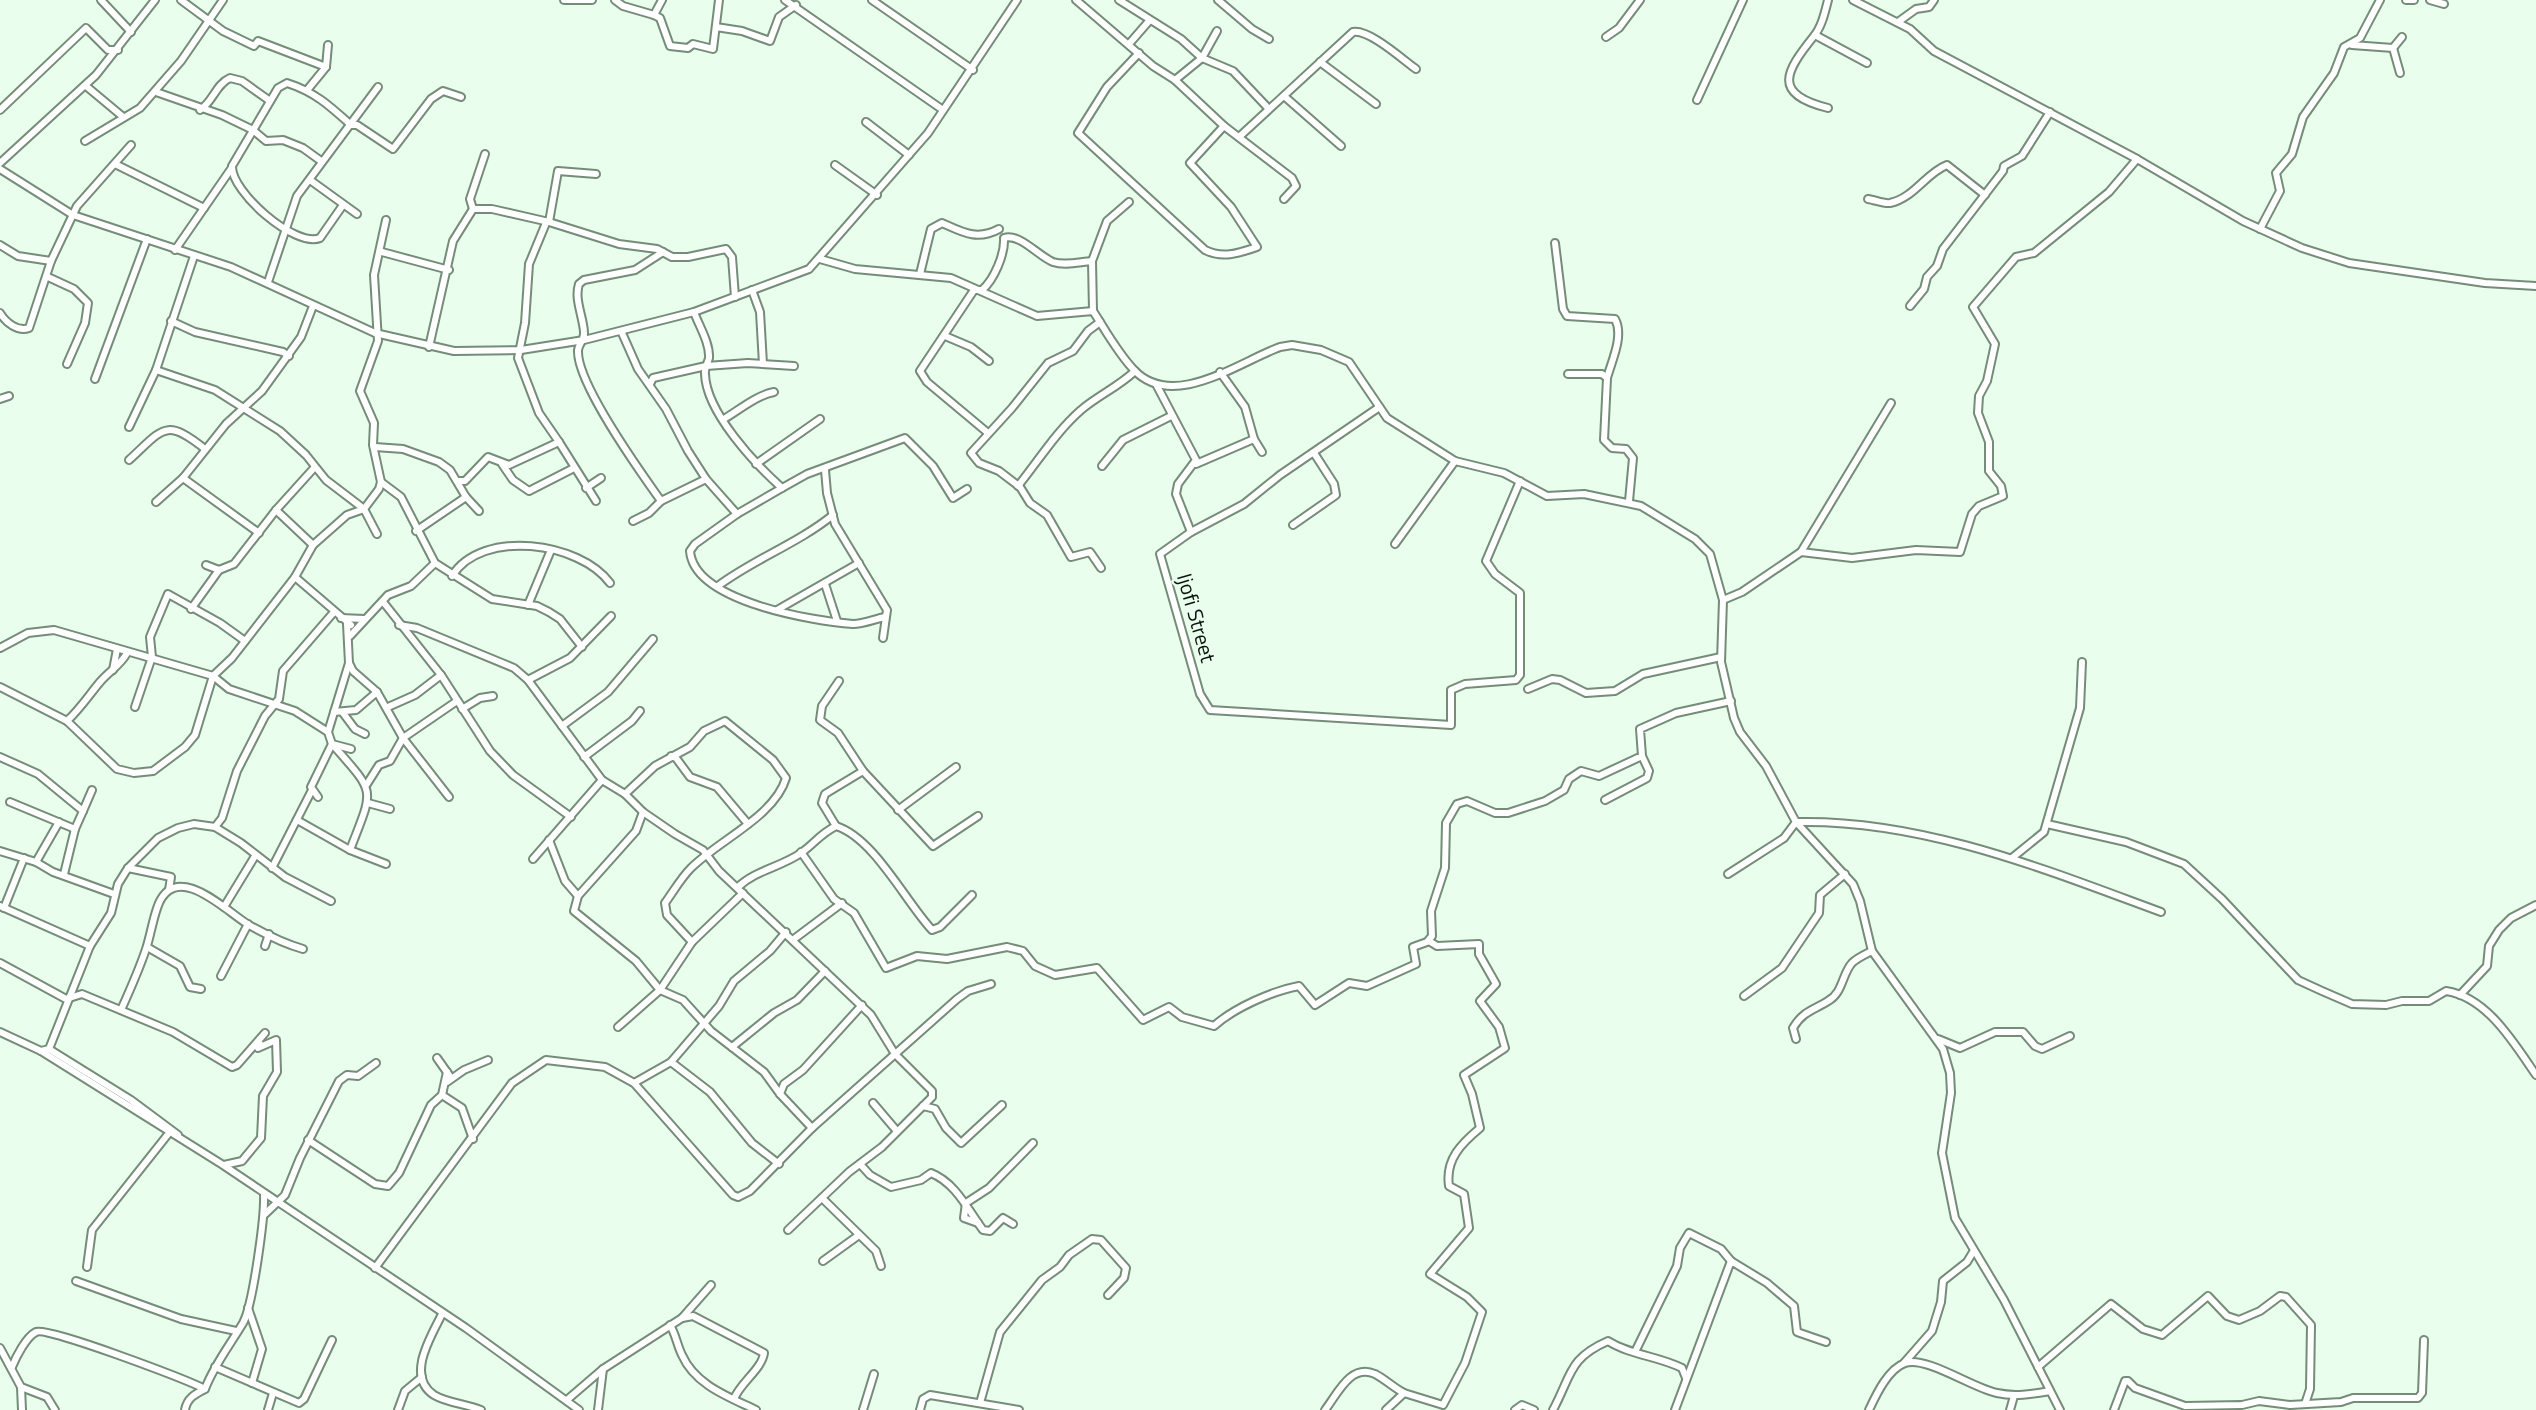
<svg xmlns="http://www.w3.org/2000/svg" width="2536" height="1410" font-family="'Titillium Web',sans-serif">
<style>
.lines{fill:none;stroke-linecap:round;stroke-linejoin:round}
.minor-casing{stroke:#748c78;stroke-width:10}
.minor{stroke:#fff;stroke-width:6}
.labels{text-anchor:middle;stroke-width:5;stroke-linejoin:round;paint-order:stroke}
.street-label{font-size:21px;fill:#0a130c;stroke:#e9feec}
</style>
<rect width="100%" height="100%" fill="#e9feec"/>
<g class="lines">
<defs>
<g id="minor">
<polyline points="101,0 131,32"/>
<polyline points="181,0 223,31 254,46 258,41 326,67"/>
<polyline points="564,0 592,0"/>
<polyline points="615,0 623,6 654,15"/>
<polyline points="662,0 654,15 660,18 670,46 688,48 693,44 713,49 719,0"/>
<polyline points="785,0 943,110"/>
<polyline points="872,0 973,70"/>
<polyline points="1076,0 1153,66 1175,80 1224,126 1292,178 1296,186 1284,199"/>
<polyline points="1119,0 1181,39 1202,58 1233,71 1268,108"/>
<polyline points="1218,0 1252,29 1269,39"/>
<polyline points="1853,0 1910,29 1934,51 2137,159 2243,221 2302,248 2349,263 2485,283 2536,286"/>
<polyline points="2406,0 2414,0"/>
<polyline points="2430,0 2444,4"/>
<polyline points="1898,22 1916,9 1929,7 1934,0"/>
<polyline points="716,27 742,31 770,41 779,17 796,5"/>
<polyline points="1815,35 1867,63"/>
<polyline points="1606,37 1619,28 1640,0"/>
<polyline points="1129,44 1149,21"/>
<polyline points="2352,45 2393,48 2400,73"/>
<polyline points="2393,48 2402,37"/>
<path d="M1139,53L1107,87L1078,133L1205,250C1223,259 1239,253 1257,247L1231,207L1190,163L1224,126"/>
<polyline points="1320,62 1376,104"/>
<polyline points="1175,80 1202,58 1217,31"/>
<polyline points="86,86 122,116"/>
<polyline points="308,89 326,67 328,45"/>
<polyline points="156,92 222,115 253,130 266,141 283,140 303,148 321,161"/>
<polyline points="1284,96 1341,146"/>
<polyline points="1697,100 1743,0"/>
<path d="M1828,108C1771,94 1786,71 1814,36C1822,26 1825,12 1828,0"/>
<polyline points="0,110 86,28 108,50 118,50"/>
<path d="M200,110C213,102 216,84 230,78L242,81L270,101"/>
<polyline points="866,122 909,155"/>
<path d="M1239,137L1353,32C1369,29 1402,59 1416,69"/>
<polyline points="85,141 140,108 181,61 223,0"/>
<polyline points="0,163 96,75 155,0"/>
<polyline points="115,164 204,208"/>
<polyline points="835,165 877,195"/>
<polyline points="0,169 73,215 231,267 375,333 454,351 521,350 584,340 694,312 809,269 928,133 1017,0"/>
<polyline points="310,180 357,214"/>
<path d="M1868,199C1875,200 1884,204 1890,203C1914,198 1926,173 1947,165L1985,195"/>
<path d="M343,205L320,238C295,248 231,192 232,166L278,88L287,83C315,92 330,106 351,125H357L393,149L431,99L443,91L461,97"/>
<polyline points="473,209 492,209 549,222 619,244 657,249 672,257 688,257 726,249 732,257 735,297"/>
<polyline points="473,209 470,199 485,154"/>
<polyline points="549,222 558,171 596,174"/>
<polyline points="2260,229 2280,191 2276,173 2292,154 2303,117 2334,73 2344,47 2360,38 2380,0"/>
<path d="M1555,243L1563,309L1567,316L1615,319C1624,336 1612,360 1607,378"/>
<polyline points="0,245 18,256 51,261"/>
<polyline points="175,250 231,169"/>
<polyline points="382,252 449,270"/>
<path d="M820,259L855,269L951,278L1037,316L1093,311C1106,331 1117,352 1134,370C1173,411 1239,362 1280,347L1292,345L1321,350L1349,362L1387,418L1455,461L1504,473L1547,496L1584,494L1641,506L1695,539L1710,554L1723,600L1721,662L1734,718L1740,732L1766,766L1796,822L1853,884L1860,901L1872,951L1943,1049L1950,1073L1951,1093L1942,1153L1955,1218L2004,1300L2060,1410"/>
<path d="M920,274L931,229L942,223C962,232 977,241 999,229"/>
<polyline points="48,277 74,289 88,303 85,323 67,364"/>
<polyline points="268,282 297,196 378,87"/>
<polyline points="752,290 760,312 763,364"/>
<polyline points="1910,306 1924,289 1927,277 1937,266 1943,249 2003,171 2004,166 2022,156 2050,112"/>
<polyline points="1093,311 1092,261 1107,221 1129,202"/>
<path d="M694,312C699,326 710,343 709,358C708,363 704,368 705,374C706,412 755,464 782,488"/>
<path d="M0,313C6,323 18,332 29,328L51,261L77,206L131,145"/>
<polyline points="171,321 195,332 283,352 289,356"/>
<polyline points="1100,322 1088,331 1073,351 1048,363 1012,408 971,453 979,463 999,471 1020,487 1030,503 1047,515 1071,557 1090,552 1101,568"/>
<polyline points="622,333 638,369 666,409 688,451 706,479 737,514"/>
<polyline points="945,336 971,347 989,361"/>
<polyline points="429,347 453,241 473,209"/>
<polyline points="156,370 215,390 280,431 306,455 326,480 364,509 377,534"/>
<polyline points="1220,372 1245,407 1254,439 1262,452"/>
<polyline points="1568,374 1602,374 1607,378 1604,440 1612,448 1626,449 1633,458 1629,501"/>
<polyline points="95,379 147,239"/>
<polyline points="650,384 653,378 706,366 748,363 794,366"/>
<polyline points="1156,384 1196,460 1178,484 1176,494 1191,532"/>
<polyline points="0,399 9,396"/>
<polyline points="1378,408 1280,475 1244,504 1191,532 1160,554 1200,694 1210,710 1451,725 1451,690 1465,684 1516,680 1520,675 1520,593 1495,574 1486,561 1520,481"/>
<path d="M724,419C739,410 757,395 774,392"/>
<polyline points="129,427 156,370 194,256"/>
<path d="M988,433L927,382L920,371L974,290H982C994,280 1005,254 1004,238C1020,233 1038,256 1053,262C1065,266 1079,262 1092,261"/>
<polyline points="559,442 596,501"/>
<polyline points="375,447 403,449 439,462 450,470 466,497 479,511"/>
<path d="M129,460C163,429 165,417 205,449"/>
<polyline points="502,464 513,480 529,491 574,468"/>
<polyline points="756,464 820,419"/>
<polyline points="1196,464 1254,439"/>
<polyline points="1102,466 1123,440 1171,416"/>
<polyline points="825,470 827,493 835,524 887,610 883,638"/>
<polyline points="183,478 259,533"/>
<polyline points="458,481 465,481 488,457 509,465 559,442 539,413 518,358 525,323 529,264 546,223"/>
<polyline points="381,482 401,497 435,563 492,599 537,606 549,612 560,619 582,647"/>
<path d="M1018,486C1039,460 1056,432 1081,410C1099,395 1118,387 1135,371"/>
<polyline points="586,488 601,478"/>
<path d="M661,501C641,473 577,384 578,351C578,344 585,340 584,332C583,316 574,299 579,284L584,280L635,270L663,252"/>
<polyline points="156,502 183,478 226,424 262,391 301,337 313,306"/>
<polyline points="276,510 313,545"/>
<polyline points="633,521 649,513 661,501 706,479"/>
<polyline points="1293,525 1336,495 1334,484 1314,453"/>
<polyline points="416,531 466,497"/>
<polyline points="1395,544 1455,461"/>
<polyline points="1801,552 1852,558 1916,550 1960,552 1972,514 1979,506 2003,496 2001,486 1989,471 1989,442 1978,413 1979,396 1987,381 1995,344 1973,307 2016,257 2034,253 2109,192 2137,159"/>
<polyline points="206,565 219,570 234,564 276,510 314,468"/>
<path d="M452,576C482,528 580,542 610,583"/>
<polyline points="295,577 351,625"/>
<polyline points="825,584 837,621"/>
<path d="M718,586C754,559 797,544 833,515"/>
<polyline points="1723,600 1742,592 1801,552 1891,403"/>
<polyline points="384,603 441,675 490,751 513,775 571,817"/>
<polyline points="528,605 551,550"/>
<polyline points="191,609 219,570"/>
<polyline points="777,610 859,563"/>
<path d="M885,617C875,619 863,624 853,624C814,621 694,602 690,551L695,544L737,514L782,488L807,474L905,438L933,466L953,498L967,489"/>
<polyline points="341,618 364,619"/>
<polyline points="347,624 349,663 328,732 332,744 351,749"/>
<polyline points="399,625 417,628 514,668 528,680 602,780 625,794 643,812 675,834 703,850 719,871 871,1015 895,1054 932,1091 932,1097 882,1147 849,1172 788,1230"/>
<polyline points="350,636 388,595 411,586 435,563"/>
<polyline points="0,648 28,633 54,630 213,676 229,689 295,711 328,732"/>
<polyline points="349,663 353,671 377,692 403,738 449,797"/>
<polyline points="113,670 117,649"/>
<polyline points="528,680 570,658 611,616"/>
<polyline points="839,681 822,706 820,720 838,733 863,771"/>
<polyline points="0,687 67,721 117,769 134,773 153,771 185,747 195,735 213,676 232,658 295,577 313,545 347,515 364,509 379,489 381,482 373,445 374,423 360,391 378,341 374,275 386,220"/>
<polyline points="1528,689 1552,679 1560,680 1586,693 1615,691 1643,674 1721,657"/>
<polyline points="135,707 152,657 150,637 168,594 220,623 245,641"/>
<polyline points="388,707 415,695 441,675"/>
<polyline points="462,709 480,698 493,696"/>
<polyline points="334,712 356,710 377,692"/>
<polyline points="343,713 355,729 365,734"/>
<path d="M67,721C80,709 89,695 100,682C110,670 120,666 127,653"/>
<polyline points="562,726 608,692 653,639"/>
<polyline points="671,756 676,758 690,777 717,787 748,824"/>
<polyline points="0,757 38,774 83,811 92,790"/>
<polyline points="584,757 632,721 640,711"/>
<polyline points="367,784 379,765 390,761 403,738 457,701"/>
<path d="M625,794L655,766L690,747L704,731L725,721L773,760L786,778C775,816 719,840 691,868C681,878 673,892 665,903L667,915L692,942"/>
<path d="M318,797L311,787L332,744C377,795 374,787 350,850"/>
<polyline points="1605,800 1647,778 1649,771 1642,756"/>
<polyline points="10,802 75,829"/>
<polyline points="368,803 390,809"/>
<polyline points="898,810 956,767"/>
<polyline points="643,812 636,831 578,896 574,911 636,961 660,990 683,1000 711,1031 764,1072 780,1094 812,1128"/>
<polyline points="297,820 350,850 386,864"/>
<path d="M2047,824L2126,842L2184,864L2222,899L2298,980L2322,991L2352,1004L2386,1005L2402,1001H2429L2446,991C2487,997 2514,1043 2536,1075"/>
<polyline points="836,826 822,803 825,794 863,771 933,846 978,816"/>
<polyline points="215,827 222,818 237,771 265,716 279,699 283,671 334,612"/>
<polyline points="549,840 565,881 578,896"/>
<polyline points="0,851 36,862 53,872 114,894"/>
<path d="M801,852L834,899L854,913L886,968L917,956L947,959L1007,947L1023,951L1035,966L1055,975L1097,968L1143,1020L1169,1007L1182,1017L1214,1026C1234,1008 1272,991 1299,986L1315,1005L1349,983L1367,986L1416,964L1413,947L1427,942L1432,936L1431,911L1445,868L1446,823L1457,804L1467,801L1495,813H1508L1545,801L1564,790L1569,779L1581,771L1599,776L1642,756L1640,729L1676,713L1731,701"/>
<polyline points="2012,858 2044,832 2080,708 2082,662"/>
<polyline points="533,859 602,780"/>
<polyline points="36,862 59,822"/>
<polyline points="128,868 171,877 169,890"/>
<polyline points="272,868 312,790"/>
<polyline points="64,874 75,829 83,811"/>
<path d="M1728,874L1784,838L1796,822C1922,819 2044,869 2161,912"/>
<path d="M738,887C756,870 781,867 801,853C815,843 820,834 836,826C874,838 905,901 932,930L940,927L972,895"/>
<polyline points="0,906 90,946"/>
<polyline points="224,907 255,856"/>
<polyline points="4,908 24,858"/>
<polyline points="794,939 842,903"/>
<polyline points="265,946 269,934"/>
<polyline points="147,947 180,966 190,987 201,989"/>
<polyline points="0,963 66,999 82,994 173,1032 232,1067 237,1065 265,1033"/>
<polyline points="221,976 248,924"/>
<polyline points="2460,995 2487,966 2489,946 2499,930 2511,918 2536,905"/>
<polyline points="1744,996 1782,968 1819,913 1820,895 1845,874"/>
<path d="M121,1010C130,990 139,970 146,949C151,934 153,917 159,903C178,861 227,912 249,925C265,934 285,944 303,949"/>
<polyline points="618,1027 660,990 692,942 743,893"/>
<polyline points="0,1032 41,1051 223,1165 466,1328 579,1410"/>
<path d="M1796,1039L1793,1028C1803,1011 1814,1010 1828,1001C1843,993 1842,974 1852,963C1857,958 1866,954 1872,951"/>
<polyline points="1938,1039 1960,1048 1995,1032 2023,1032 2035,1046 2042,1049 2070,1036"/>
<polyline points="732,1047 774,1013 797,1000 825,971"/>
<polyline points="49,1049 131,1100 178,1135"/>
<polyline points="41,1051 49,1049 90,946 111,913 118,884 128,868 158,838 178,828 194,824 215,827 241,843 285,877 331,901"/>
<polyline points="437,1058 449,1075"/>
<polyline points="671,1062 710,1092 752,1143 779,1164"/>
<polyline points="447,1082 464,1070 488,1060"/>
<polyline points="634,1083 671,1062 719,1006 734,981 770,951 786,932"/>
<polyline points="780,1094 784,1084 803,1070 862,1005"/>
<polyline points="442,1095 462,1108 473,1139"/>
<polyline points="873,1103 896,1130"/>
<polyline points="923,1106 935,1109 946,1128 961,1143 1002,1105"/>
<polyline points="308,1140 375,1184 388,1186 399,1173 431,1105 442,1095 447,1072"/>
<path d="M860,1164L870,1175L891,1187L921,1180L931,1173C956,1183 968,1210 983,1230L990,1231L1003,1218L1013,1224"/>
<polyline points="224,1165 242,1161 261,1138 263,1096 277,1072 276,1040 258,1048 260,1044"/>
<polyline points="822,1198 876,1251 881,1266"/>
<polyline points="966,1203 989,1188 1033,1143"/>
<polyline points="966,1203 964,1218 978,1223"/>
<polyline points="265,1214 285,1195 300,1158 339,1081 347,1075 358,1076 376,1063"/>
<polyline points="823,1261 859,1235"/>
<polyline points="87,1267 92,1230 169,1133"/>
<polyline points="375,1268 512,1083 546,1060 605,1067 634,1083 733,1195 738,1197 750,1191 812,1128 957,999 968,991 991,984"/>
<polyline points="76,1281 181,1319 236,1331"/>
<polyline points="248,1308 262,1349 252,1383"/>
<path d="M442,1314C432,1335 405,1376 434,1395C447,1403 467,1404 481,1410"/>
<path d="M682,1318L693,1316L764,1353C762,1369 740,1383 734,1399"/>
<path d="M670,1325C676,1335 677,1345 682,1355C695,1385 729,1397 756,1410"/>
<polyline points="0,1348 21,1387 22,1410"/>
<polyline points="1635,1352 1677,1266 1680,1248 1689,1233 1721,1249 1731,1261"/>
<polyline points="1904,1363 1932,1331 1941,1302 1943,1281 1967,1262 1973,1252"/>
<path d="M12,1367C16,1357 26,1337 36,1332C47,1326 187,1380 205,1389"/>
<polyline points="215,1367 299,1403 304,1399 332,1340"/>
<polyline points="2038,1367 2111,1304 2143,1329 2162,1335 2208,1296 2227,1316 2239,1320 2260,1311 2280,1296 2286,1297 2311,1325 2310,1389 2305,1404"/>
<polyline points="21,1387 47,1397 55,1410"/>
<polyline points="568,1399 603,1369 682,1318 711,1285"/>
<polyline points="980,1403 1000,1332 1042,1280 1060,1267 1069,1255 1092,1239 1101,1240 1126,1268 1124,1278 1108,1295"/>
<path d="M185,1410C187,1398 195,1394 205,1389C214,1365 230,1345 243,1323C253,1305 265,1216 264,1194"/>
<polyline points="268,1410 273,1393"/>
<polyline points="398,1410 405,1391 422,1377"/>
<polyline points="598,1410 603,1369"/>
<polyline points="863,1410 874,1374"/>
<polyline points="920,1410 923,1399 930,1395 1019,1410"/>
<path d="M1325,1410C1337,1395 1350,1363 1375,1374C1385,1379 1394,1388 1404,1393"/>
<path d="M1386,1410L1404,1393L1443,1405L1465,1363L1482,1312L1467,1297L1430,1274L1469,1228L1464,1194L1449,1186C1445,1159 1462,1143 1480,1128L1472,1094L1464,1075L1505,1048L1499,1027L1480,1001L1496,984L1479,954V944L1437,946L1429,941"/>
<polyline points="1515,1410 1522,1405 1534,1410"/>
<path d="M1553,1410C1572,1374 1569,1358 1608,1341C1630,1355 1658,1356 1682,1368L1686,1378"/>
<polyline points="1675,1410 1731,1261 1767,1283 1794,1306 1797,1332 1826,1342"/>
<path d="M1869,1410C1876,1395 1888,1369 1905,1363C1927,1356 1972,1388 1997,1393C2015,1397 2032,1394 2050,1391"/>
<polyline points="2010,1410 2014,1396"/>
<polyline points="2114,1410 2125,1381 2128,1381 2135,1388 2185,1406 2242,1405 2259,1401 2290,1405 2341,1402 2353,1398 2418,1398 2422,1393 2424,1340"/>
</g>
</defs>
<use href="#minor" class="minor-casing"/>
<use href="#minor" class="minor"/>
</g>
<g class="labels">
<g class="street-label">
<text transform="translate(1196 618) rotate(74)" y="7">Ijofi Street</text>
</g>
</g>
</svg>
